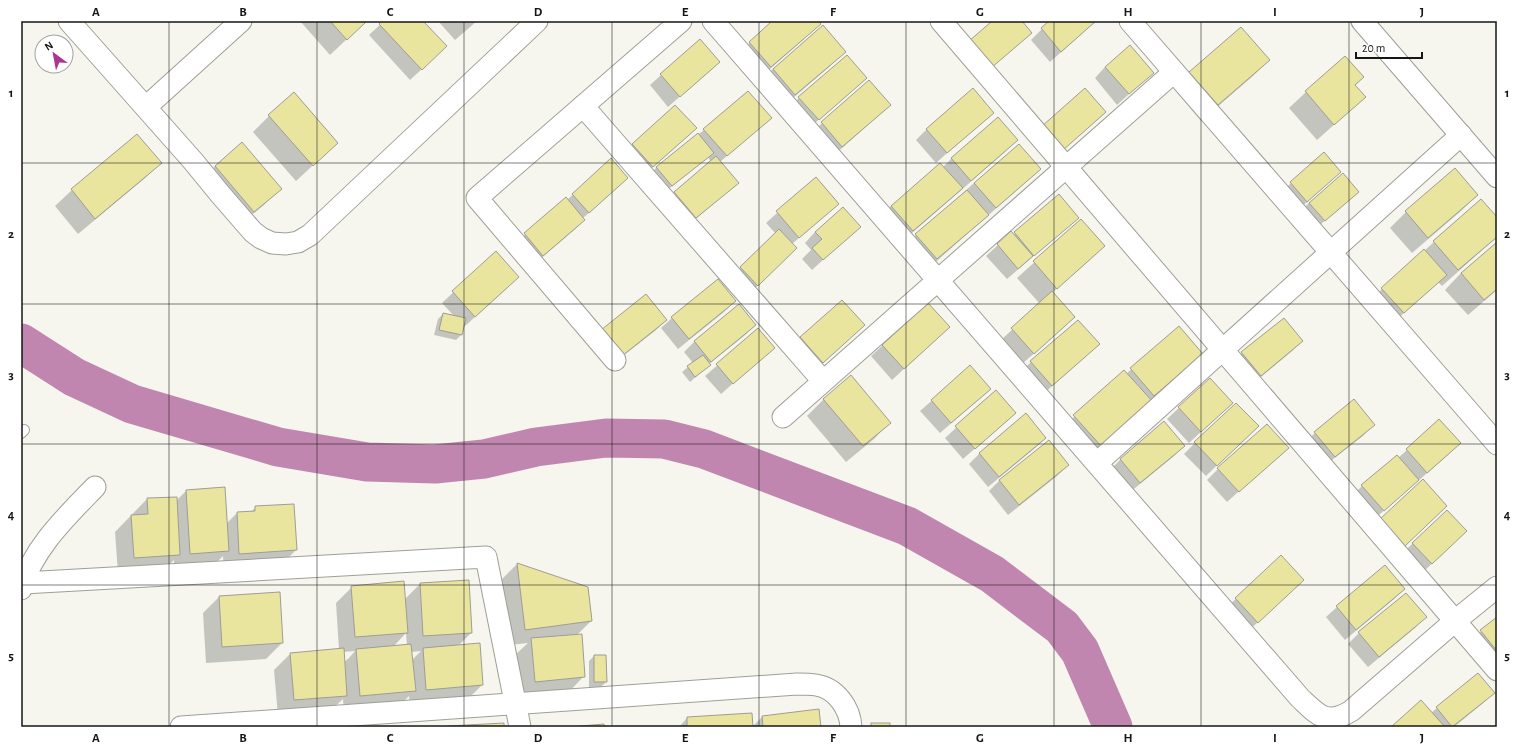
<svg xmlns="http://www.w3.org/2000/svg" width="1518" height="748" font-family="'Alegreya Sans',sans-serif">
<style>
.shadow{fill:#0003;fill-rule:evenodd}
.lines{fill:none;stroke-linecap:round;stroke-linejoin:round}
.river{stroke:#c086af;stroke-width:39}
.building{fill:#e9e59f;stroke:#9d9d96}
.lane-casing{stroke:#9f9f99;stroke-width:12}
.street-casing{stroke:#9f9f99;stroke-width:23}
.lane{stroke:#fff;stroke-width:10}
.street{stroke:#fff;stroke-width:21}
.grid{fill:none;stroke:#161614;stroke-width:1;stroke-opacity:0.55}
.neatline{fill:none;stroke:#161614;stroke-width:1.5}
.grid-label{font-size:13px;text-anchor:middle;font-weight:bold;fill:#161614}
</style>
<rect width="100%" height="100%" fill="#f6f6ef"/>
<g class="shadow">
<polygon points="300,21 366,21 330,55"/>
<polygon points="384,21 422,21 435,57 410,80 369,35"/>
<polygon points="438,21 477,21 455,40"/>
<polygon points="774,21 817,21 819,24 803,40 754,83 733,58"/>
<polygon points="1050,21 1096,21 1050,62 1031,40"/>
<polygon points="1241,28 1269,60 1253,76 1201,121 1174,89 1190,73"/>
<polygon points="700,40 719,62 668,107 650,85"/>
<polygon points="844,52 828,68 779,110 757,85 773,69"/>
<polygon points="1345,57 1363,77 1355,86 1365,97 1317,140 1289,108 1306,92"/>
<polygon points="1105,67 1152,73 1117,105 1095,78"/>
<polygon points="866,78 807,130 788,108 799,98"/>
<polygon points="869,81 890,105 831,158 810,134"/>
<polygon points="992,113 936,163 916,140 927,129"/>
<polygon points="269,116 337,143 296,181 253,132"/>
<polygon points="770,118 720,162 738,183 685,228 664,204 711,162 708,157 660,196 646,178 657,167 704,130"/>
<polygon points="137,135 160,163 144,179 78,234 55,206 72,190"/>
<polygon points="684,139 642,177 622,155 633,144"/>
<polygon points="1006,151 896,247 875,222 891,206 943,167 952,158"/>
<polygon points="611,160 616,189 583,218 584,220 573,231 532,266 513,245 566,199 567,200"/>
<polygon points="215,166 280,188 264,205 237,227 199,183"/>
<polygon points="1340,172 1296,212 1280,194 1291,183"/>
<polygon points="816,178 838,204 792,244 785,259 747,296 730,278 776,234 766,223"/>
<polygon points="1028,180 921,275 900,251 916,235 974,183"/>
<polygon points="1358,192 1313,231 1298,214 1309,203"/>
<polygon points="1477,195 1461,211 1412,253 1390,228 1406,212"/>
<polygon points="1059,196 1066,228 1007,279 986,256 1011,233 1013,235"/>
<polygon points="1497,218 1497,237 1442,286 1438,282 1393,323 1371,299 1434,242"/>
<polygon points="1081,220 1087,262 1052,293 1063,328 1022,364 1001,340 1040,304 1017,278"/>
<polygon points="815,232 848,237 812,270 802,259 811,250 805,243"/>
<polygon points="1497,243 1497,290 1468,315 1445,290 1461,273"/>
<polygon points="496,252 507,288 464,327 463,326 461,335 456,340 434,335 438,319 443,314 454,316 442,303"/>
<polygon points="735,301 724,312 678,349 661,328 672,318"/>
<polygon points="842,301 852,336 811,373 790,349"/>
<polygon points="928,304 949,327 892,380 871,356"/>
<polygon points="739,305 755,325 744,336 709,364 710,365 704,370 690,382 682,372 693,363 684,352 694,342"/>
<polygon points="666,320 655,331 610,366 591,341"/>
<polygon points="1178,328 1201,354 1085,463 1058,432 1124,371 1126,374"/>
<polygon points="758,330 773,348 721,394 705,376"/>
<polygon points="1302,341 1291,352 1250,386 1231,364 1242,353"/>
<polygon points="1087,355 1041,396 1020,373 1031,362"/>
<polygon points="970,367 978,400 940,433 920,411"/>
<polygon points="851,377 890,422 874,439 846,462 807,416 823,400"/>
<polygon points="1210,379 1232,403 1189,443 1167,419"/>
<polygon points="996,391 1015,413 963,459 945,438"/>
<polygon points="1373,425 1363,436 1323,467 1304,443 1315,433"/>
<polygon points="1246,437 1206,476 1184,454 1195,443"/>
<polygon points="1045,438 1034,449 988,487 969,464 980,453"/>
<polygon points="1184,446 1173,457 1129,493 1110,470 1121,459"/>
<polygon points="1407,450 1449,454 1372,521 1351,497 1362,486 1398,458"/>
<polygon points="1276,458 1227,502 1207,480 1218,469"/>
<polygon points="1068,465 1057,476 1008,515 989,491 1000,480"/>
<polygon points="186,491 226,524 237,513 251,512 256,507 296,550 280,566 224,569 223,556 212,567 174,570 174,560 163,571 118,574 115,532 147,499 176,501"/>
<polygon points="1455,542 1421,574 1402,554 1413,543"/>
<polygon points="1281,557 1292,591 1246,633 1225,609"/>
<polygon points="517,564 591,621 577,635 584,676 568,693 519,697 515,655 528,643 510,645 501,580"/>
<path d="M420,584L471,633L458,646L482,685L466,701L410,706L409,696L398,707L344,712L343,699L330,711L278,716L274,670L290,654L339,650L336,603L352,587L405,599ZM406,633L407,646L393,647ZM355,651L349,658L344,662L343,652ZM421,651L412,660L411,652Z"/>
<polygon points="1404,589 1393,600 1345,640 1326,617 1337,607"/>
<polygon points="1406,594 1425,617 1415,628 1368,667 1348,644 1359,633"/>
<polygon points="219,597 282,643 266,659 206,663 203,613"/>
<polygon points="1497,618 1497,657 1470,641"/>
<polygon points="594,656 606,682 601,687 589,687 589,661"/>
<polygon points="1478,674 1493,693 1482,704 1454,727 1393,727 1431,713"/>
<polygon points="762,717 820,727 679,727 687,718 752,727"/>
</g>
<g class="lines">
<polyline class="river" points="21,343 74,377 132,404 278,447 367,462 435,464 484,459 536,447 606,438 664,439 704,449 907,526 992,574 1062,627 1080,651 1113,727"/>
</g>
<g class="building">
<polygon points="330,21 367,21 347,40"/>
<polygon points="382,21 423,21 447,46 422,70 379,24"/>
<polygon points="772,21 818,21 821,24 771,67 749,42"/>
<polygon points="992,21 1022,21 1032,33 991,68 968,42"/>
<polygon points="1049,21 1096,21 1061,52 1041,28"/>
<polygon points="823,25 846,52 795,95 773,69"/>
<polygon points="1241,27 1270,60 1218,105 1189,72"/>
<polygon points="700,39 720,62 680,97 660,74"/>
<polygon points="1130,45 1154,73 1129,94 1105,67"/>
<polygon points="847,55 867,78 819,120 798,97"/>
<polygon points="1345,56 1364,77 1355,85 1366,97 1334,125 1305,91"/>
<polygon points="869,80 891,105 842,147 821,122"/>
<polygon points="973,88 994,113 947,153 926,129"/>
<polygon points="1085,88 1106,112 1062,151 1041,127"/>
<polygon points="748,91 772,118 727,156 703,129"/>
<polygon points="294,92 338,143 313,166 268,115"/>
<polygon points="675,105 697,128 653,167 632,144"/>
<polygon points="998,117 1018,140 971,181 951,158"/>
<polygon points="698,133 714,153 672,186 656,167"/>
<polygon points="137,134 162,163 95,219 71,189"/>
<polygon points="242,142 282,189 254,212 215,166"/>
<polygon points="1019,144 1041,169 996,208 974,183"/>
<polygon points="1324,152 1341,172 1307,202 1290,182"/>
<polygon points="716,156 739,183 696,218 674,192"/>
<polygon points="611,158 628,178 589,213 572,194"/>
<polygon points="940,163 963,188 913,231 891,206"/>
<polygon points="1455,168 1478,195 1428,238 1405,211"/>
<polygon points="1343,173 1359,192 1325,221 1309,203"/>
<polygon points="816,177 839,204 799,238 776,211"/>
<polygon points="967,190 989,215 937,259 915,234"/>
<polygon points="1059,194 1079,218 1034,256 1014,232"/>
<polygon points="566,197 585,220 543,256 524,233"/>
<polygon points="1481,199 1497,217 1497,237 1458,270 1433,241"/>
<polygon points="843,207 861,227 823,260 812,248 822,239 815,232"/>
<polygon points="1081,219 1105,246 1057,289 1033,261"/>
<polygon points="779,229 797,248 758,286 740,267"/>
<polygon points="1011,231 1033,256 1018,269 997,244"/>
<polygon points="1497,242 1497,289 1484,300 1461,273"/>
<polygon points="1424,249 1447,275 1404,313 1381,288"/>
<polygon points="496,251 519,277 475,317 452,291"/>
<polygon points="718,279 736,301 689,339 671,317"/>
<polygon points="1052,291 1075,317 1034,354 1011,328"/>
<polygon points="646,294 667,320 622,356 601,330"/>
<polygon points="842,300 865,325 823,363 800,337"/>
<polygon points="928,303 950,327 904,369 882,345"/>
<polygon points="739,304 756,325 711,362 694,341"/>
<polygon points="443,313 466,318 462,335 439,330"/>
<polygon points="1284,318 1303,341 1261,376 1241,352"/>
<polygon points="1078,320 1100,344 1052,386 1030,361"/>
<polygon points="1179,326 1203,354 1154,396 1130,368"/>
<polygon points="758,328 775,348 733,384 716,364"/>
<polygon points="703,355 711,365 695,377 687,366"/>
<polygon points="970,365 991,389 951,423 931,400"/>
<polygon points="1124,370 1153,402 1102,447 1073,415"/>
<polygon points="851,375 891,423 863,446 823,399"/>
<polygon points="1210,378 1233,403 1201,432 1178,407"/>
<polygon points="996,390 1016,413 975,449 955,426"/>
<polygon points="1354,399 1375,425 1335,457 1314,432"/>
<polygon points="1236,403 1259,426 1217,466 1194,442"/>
<polygon points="1026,413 1046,438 999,477 979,453"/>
<polygon points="1439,419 1461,443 1427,473 1406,449"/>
<polygon points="1164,421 1185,446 1140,483 1120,459"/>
<polygon points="1267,424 1289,448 1239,492 1217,468"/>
<polygon points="1049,440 1069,465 1019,505 999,480"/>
<polygon points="1397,455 1419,480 1384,511 1361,485"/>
<polygon points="1423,479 1447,506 1405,546 1380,519"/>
<polygon points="225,487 229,551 190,554 186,490"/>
<polygon points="177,497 180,555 134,558 131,515 148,514 147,498"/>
<polygon points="294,504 297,550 239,554 237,512 255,511 255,506"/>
<polygon points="1447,510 1467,531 1432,564 1412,543"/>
<polygon points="1281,555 1304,580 1258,623 1235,598"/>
<polygon points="517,563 588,587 592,621 525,630"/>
<polygon points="1385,565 1405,589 1356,630 1336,606"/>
<polygon points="469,580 472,633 423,636 420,583"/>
<polygon points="404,581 408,633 355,637 351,586"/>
<polygon points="280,592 283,643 222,647 219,596"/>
<polygon points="1406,593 1427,617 1379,657 1358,632"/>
<polygon points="1497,617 1497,651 1480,630"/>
<polygon points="582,634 585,677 535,682 531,638"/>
<polygon points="480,643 483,685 426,690 423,648"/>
<polygon points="411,644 416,691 360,696 356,649"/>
<polygon points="344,648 347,696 294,700 290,653"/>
<polygon points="594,655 606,655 607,682 594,682"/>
<polygon points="1478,673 1495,693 1452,727 1436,707"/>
<polygon points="1421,700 1445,727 1391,727"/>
<polygon points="819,709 821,727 763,727 762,716"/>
<polygon points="752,713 753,727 687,727 687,717"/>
<polygon points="504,723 504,727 448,727 448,726"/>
<rect x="871" y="723" width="19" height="4"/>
<polygon points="604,724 605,727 569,727"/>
</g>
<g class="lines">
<defs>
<polyline id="lane" points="21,433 24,430"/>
<g id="street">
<polyline points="69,21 193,161 220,194 253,232 261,238 272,243 286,244 298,242 310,235 537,21"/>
<path d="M713,21L1300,698C1318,715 1326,726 1351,711L1455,621L1497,587"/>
<polyline points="941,21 1497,670"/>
<polyline points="1130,21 1497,444"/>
<polyline points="1362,21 1497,177"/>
<polyline points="583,106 823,381"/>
<polyline points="146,107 241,21"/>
<polyline points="615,360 477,198 681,21"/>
<polyline points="783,417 1174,72"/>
<polyline points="1097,463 1461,135"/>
<polyline points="23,583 486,557 520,727"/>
<path d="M21,589C33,548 66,517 95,487"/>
<path d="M181,727L797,684C803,684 810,684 816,685C836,688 850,708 851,727"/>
</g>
</defs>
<use href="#lane" class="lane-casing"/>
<use href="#street" class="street-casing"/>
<use href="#lane" class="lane"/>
<use href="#street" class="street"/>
</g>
<path class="grid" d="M169,21V727M317,21V727M464,21V727M612,21V727M759,21V727M906,21V727M1054,21V727M1201,21V727M1349,21V727M21,163H1497M21,304H1497M21,444H1497M21,585H1497"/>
<rect width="1518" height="748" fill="none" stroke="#ffffff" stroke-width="44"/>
<g transform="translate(54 54) rotate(328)"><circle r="19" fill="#ffffff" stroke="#a2a2a1"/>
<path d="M0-3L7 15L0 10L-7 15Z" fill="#ab368f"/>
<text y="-6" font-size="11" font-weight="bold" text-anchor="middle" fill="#161614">N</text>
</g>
<path d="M1356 52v6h66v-6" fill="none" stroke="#161614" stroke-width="2"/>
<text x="1362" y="52" font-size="12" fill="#161614" stroke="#ffffff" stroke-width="3" paint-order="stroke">20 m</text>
<rect x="22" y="22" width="1474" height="704" class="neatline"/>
<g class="grid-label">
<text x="96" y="16">A</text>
<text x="243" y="16">B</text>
<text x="390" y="16">C</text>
<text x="538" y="16">D</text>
<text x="685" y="16">E</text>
<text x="833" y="16">F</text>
<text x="980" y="16">G</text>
<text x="1128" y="16">H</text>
<text x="1275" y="16">I</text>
<text x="1422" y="16">J</text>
<text x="11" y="97">1</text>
<text x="1507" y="97">1</text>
<text x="11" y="238">2</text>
<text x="1507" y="238">2</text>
<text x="11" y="379">3</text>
<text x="1507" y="379">3</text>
<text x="11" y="519">4</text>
<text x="1507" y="519">4</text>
<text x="11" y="660">5</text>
<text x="1507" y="660">5</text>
<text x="96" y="742">A</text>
<text x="243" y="742">B</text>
<text x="390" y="742">C</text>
<text x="538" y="742">D</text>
<text x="685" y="742">E</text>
<text x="833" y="742">F</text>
<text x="980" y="742">G</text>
<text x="1128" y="742">H</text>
<text x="1275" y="742">I</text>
<text x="1422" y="742">J</text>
</g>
</svg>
